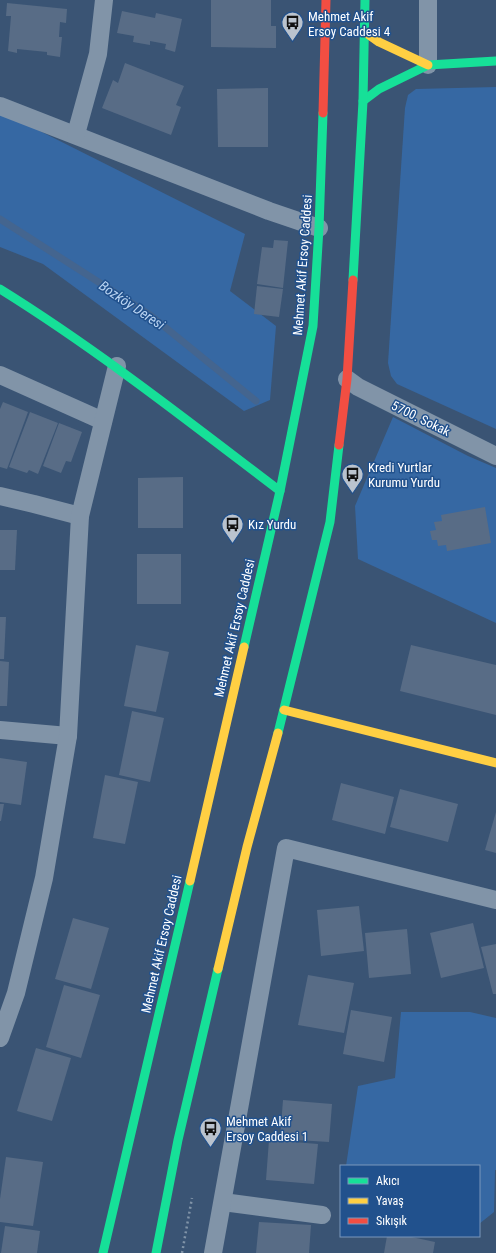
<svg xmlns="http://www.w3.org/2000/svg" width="496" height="1253" font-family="'Roboto Condensed',sans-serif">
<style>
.green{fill:#3668a3}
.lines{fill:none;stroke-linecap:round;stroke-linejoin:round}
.stream{stroke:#44658f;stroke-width:7}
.building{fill:#586c86}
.path{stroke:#8194a8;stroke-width:2.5;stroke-dasharray:2 3;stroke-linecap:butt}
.street{stroke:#8194a8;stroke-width:18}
.fast{stroke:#16e098;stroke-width:9}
.slow{stroke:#ffcf43;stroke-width:9}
.jam{stroke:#f24e42;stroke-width:9}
.labels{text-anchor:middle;stroke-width:3;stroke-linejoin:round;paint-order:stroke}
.poi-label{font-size:13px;fill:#fff;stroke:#21518d;text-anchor:start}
.street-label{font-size:13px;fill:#fff;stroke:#21518d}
.water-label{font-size:14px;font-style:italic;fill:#bbd5f3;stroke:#21518d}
</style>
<rect width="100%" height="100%" fill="#3a5474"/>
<g class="green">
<polygon points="496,87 496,429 397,384 391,376 388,363 405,108 408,95 416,89"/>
<polygon points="0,111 245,234 230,291 276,326 270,400 244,411 43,264 0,247"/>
<polygon points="393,417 468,456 496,468 496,623 358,559 355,506"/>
<polygon points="401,1012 470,1012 496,1018 496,1170 495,1170 494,1212 479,1224 479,1166 346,1166 358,1086 395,1078"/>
</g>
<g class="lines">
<polyline class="stream" points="0,219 150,315 256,401"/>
</g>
<g class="building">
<polygon points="211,0 271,0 271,26 276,26 276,48 211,47"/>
<polygon points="7,3 67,9 66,23 60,22 59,37 62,37 60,57 47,55 47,52 17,49 17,53 8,51 11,16 6,16"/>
<polygon points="122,11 155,18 156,13 182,19 175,52 165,49 166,44 150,41 150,45 133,42 134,36 117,33"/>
<polygon points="125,63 184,86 176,105 181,107 171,135 102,108 113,80 118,83"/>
<polygon points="268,88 268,147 218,147 217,89"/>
<polygon points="274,240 288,241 283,288 257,284 262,247 273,248"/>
<polygon points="257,286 283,289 279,317 254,314"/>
<polygon points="3,402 28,412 7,469 0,467 0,409"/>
<polygon points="30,412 58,423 38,474 29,470 27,473 9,467"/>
<polygon points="59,423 82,432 71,462 66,461 61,473 43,466"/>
<polygon points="183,477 183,528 138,528 138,478"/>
<polygon points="485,507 491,543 447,551 446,545 438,546 437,540 432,540 430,531 436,530 434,522 442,521 441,515"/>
<polygon points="0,530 17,530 15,570 0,570"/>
<rect x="137" y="554" width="44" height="50"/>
<polygon points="0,617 6,617 4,659 0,659"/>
<polygon points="136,645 169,652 156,712 124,706"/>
<polygon points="411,645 496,665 496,715 400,691"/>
<polygon points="0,661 9,662 7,706 0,706"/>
<polygon points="132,711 164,718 150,782 119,775"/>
<polygon points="0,758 27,762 21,805 0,802"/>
<polygon points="105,775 138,782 125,844 93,838"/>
<polygon points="341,783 394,797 385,834 332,820"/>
<polygon points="400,789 458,804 448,842 390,827"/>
<polygon points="0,804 4,804 1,821 0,821"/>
<polygon points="496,812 496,853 485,850"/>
<polygon points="359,906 364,951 321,956 317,910"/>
<polygon points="73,918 109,928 91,989 55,979"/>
<polygon points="473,923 484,968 441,978 430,933"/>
<polygon points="407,929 411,974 369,978 365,933"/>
<polygon points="496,944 496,994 493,994 481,947"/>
<polygon points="308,975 354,983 344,1033 298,1025"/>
<polygon points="64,985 100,995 81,1058 46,1047"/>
<polygon points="351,1010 392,1017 384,1062 343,1054"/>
<polygon points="36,1048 71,1058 52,1121 17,1111"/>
<polygon points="283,1100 332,1104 329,1142 280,1139"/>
<polygon points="269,1140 318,1144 314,1184 266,1180"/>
<polygon points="6,1157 43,1162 33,1226 0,1222 0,1199"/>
<polygon points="259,1222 311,1225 309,1253 256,1253"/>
<polygon points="5,1226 40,1231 37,1253 1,1253"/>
<polygon points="387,1236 407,1236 435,1242 433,1253 384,1253"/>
</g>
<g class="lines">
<polyline class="path" points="182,1253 192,1198"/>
<g class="street">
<polyline points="428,0 428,65"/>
<polyline points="0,106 269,211 319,228"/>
<polyline points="76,134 98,54 104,0"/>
<polyline points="0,375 103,421"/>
<polyline points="347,379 358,387 496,456"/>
<polyline points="0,496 34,504 80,516"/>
<polyline points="0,730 68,736"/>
<polyline points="0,1038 16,993 44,878 68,736 80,516 117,366"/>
<polyline points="223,1202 322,1215"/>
<polyline points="213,1253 286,848 496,900"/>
</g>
<g class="fast">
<polyline points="363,101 379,89 428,65 496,61"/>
<polyline points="353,280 363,101 365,0"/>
<path d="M0,289C98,350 188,421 280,491"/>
<polyline points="244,647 280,491 313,326 319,228 323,113"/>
<polyline points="278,733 330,522 339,445"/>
<polyline points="103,1253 190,881"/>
<polyline points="156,1253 178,1140 218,969"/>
</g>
<g class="slow">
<polyline points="365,32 379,42 428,65"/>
<polyline points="284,710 496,763"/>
<polyline points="190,881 244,647"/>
<polyline points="218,969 247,847 278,733"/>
</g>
<g class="jam">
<polyline points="323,113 326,0"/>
<polyline points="339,445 347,379 353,280"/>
</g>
</g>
<defs>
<symbol id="bus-pin" viewBox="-11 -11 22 30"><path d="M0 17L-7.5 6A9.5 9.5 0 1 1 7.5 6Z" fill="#bac3ce" stroke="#21518d"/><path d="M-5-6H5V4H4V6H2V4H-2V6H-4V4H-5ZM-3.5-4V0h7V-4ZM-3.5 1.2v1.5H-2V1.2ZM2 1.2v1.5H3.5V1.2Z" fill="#111"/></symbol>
</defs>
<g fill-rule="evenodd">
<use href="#bus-pin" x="280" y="10" width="25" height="34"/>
<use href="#bus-pin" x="340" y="462" width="25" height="34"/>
<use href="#bus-pin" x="220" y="512" width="25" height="34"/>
<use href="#bus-pin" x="198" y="1116" width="25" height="34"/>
</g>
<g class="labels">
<g class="poi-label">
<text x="308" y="21">Mehmet Akif<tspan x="308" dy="15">Ersoy Caddesi 4</tspan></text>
<text x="368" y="472">Kredi Yurtlar<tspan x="368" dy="15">Kurumu Yurdu</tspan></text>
<text x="248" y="529">Kız Yurdu</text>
<text x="226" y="1126">Mehmet Akif<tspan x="226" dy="15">Ersoy Caddesi 1</tspan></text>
</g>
<g class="street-label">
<text transform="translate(302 265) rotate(-86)" y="5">Mehmet Akif Ersoy Caddesi</text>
<text transform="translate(421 418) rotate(26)" y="5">5700. Sokak</text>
<text transform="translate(234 628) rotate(-77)" y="5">Mehmet Akif Ersoy Caddesi</text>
<text transform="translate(161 944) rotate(-77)" y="5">Mehmet Akif Ersoy Caddesi</text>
</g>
<g class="water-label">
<text transform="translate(132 305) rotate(34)" y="5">Bozköy Deresi</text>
</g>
</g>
<rect x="340" y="1165" width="140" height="72" fill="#21518d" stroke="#7a97bb"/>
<rect x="348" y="1178" width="20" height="6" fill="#16e098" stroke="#7a97bb"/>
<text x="376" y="1185" font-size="12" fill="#ffffff">Akıcı</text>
<rect x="348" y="1198" width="20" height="6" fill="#ffcf43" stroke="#7a97bb"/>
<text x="376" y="1205" font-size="12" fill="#ffffff">Yavaş</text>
<rect x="348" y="1218" width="20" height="6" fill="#f24e42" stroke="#7a97bb"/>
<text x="376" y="1225" font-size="12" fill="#ffffff">Sıkışık</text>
</svg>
